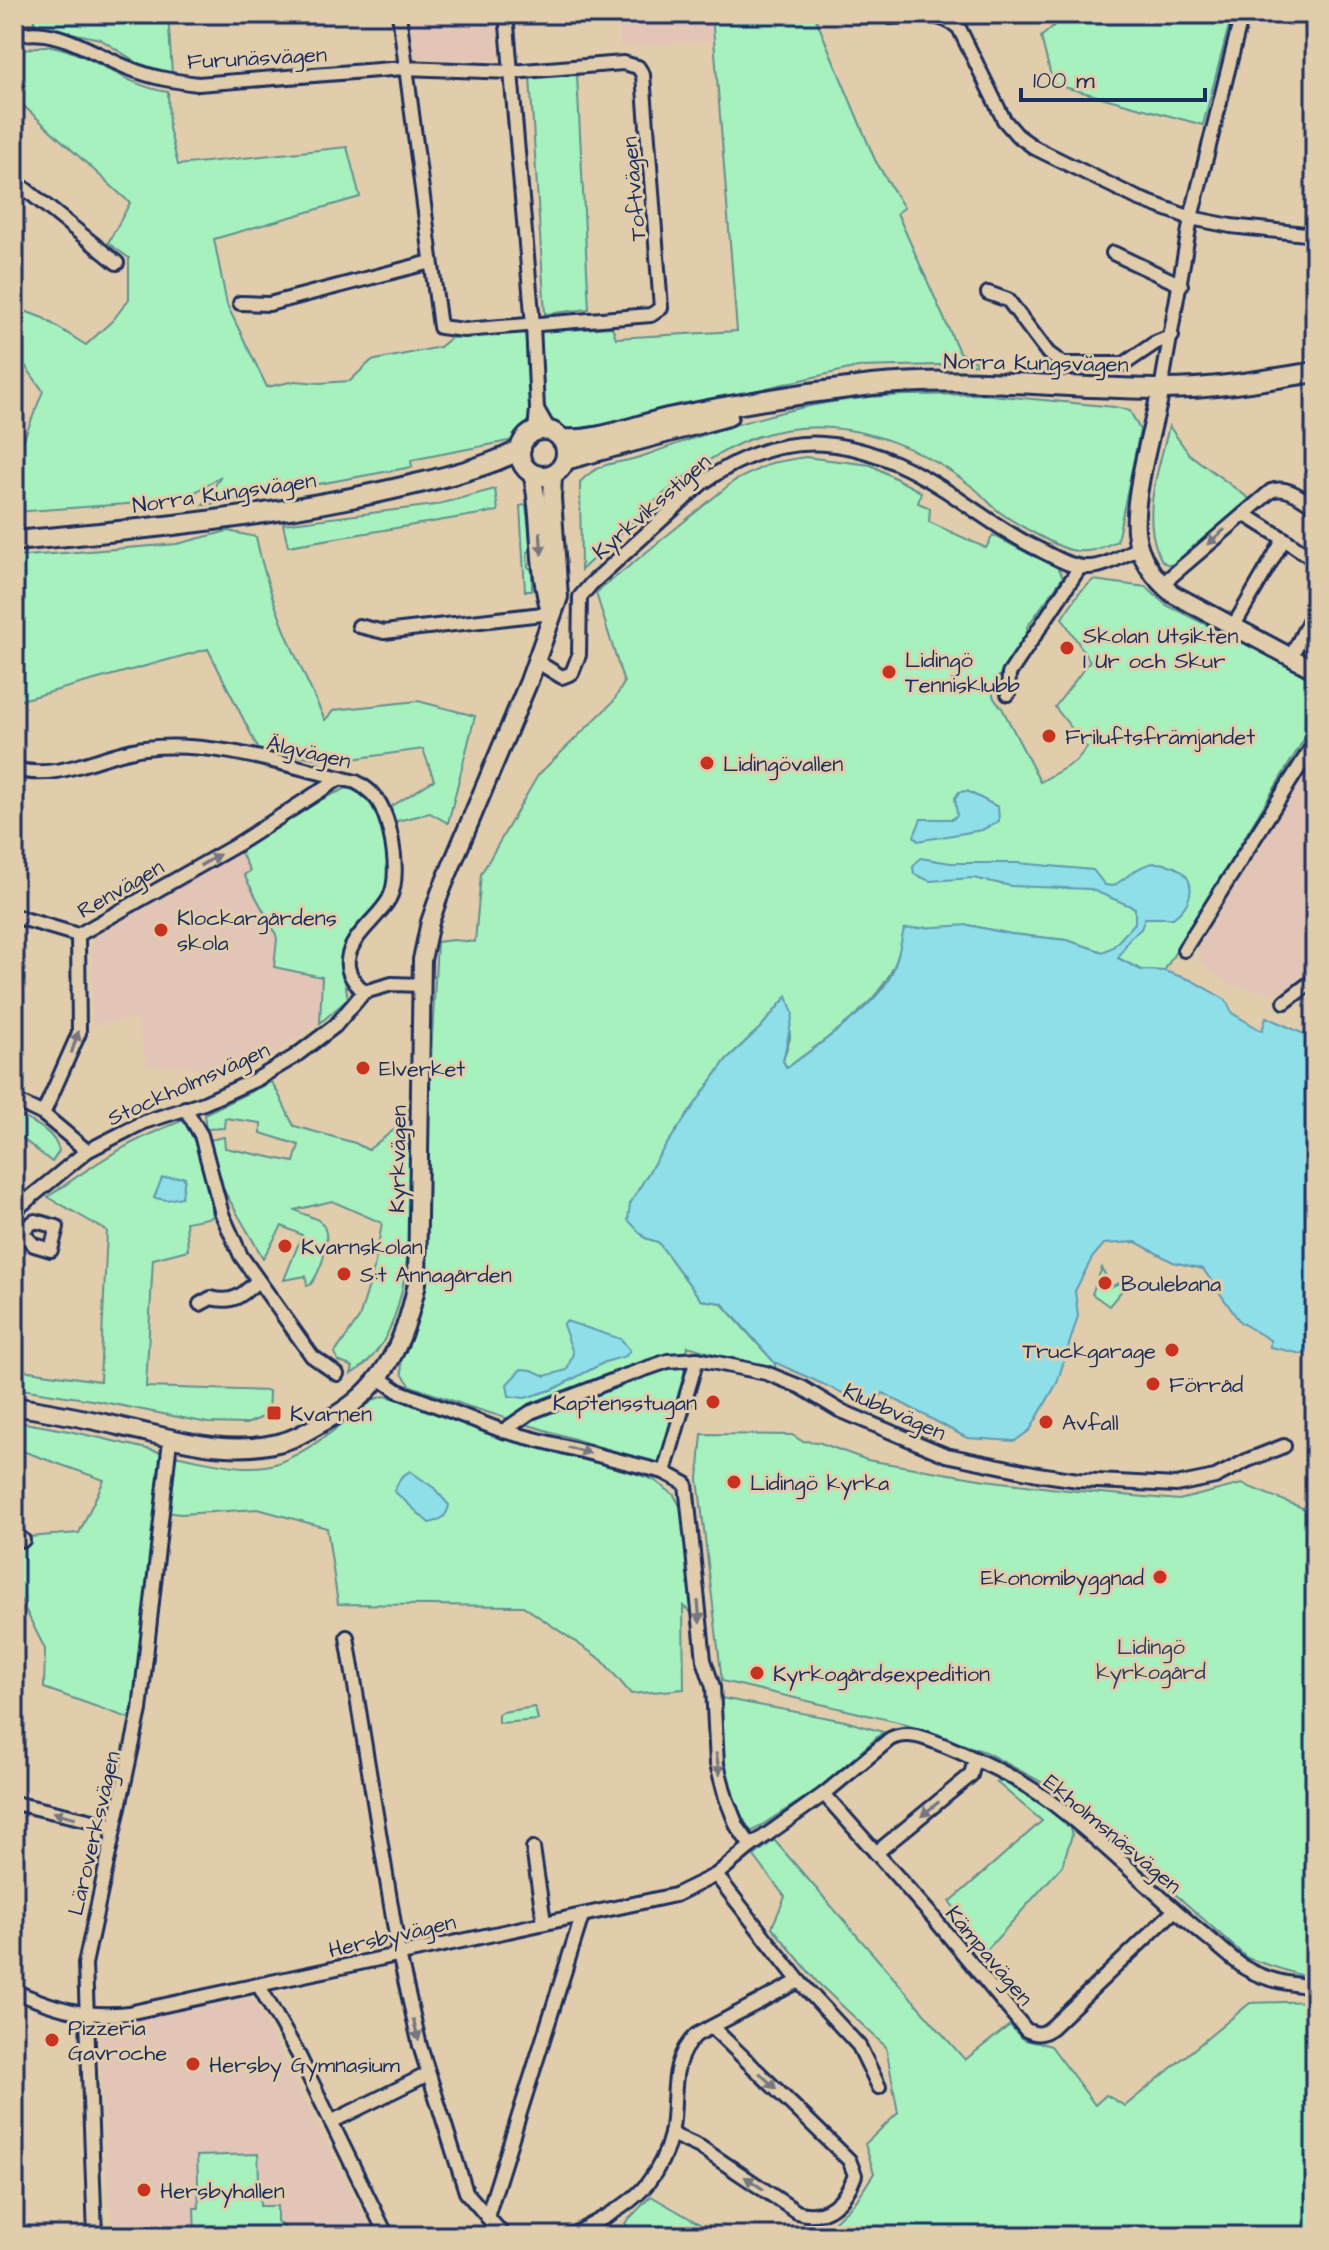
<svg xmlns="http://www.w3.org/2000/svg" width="1329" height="2250" font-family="'Architects Daughter',sans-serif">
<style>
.built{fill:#e2c5b7}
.green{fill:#a7f1bf;stroke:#61908e;stroke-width:2}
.water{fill:#8edfe8;stroke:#6099b1;stroke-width:2}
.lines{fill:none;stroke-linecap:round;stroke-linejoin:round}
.minor-casing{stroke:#1b2f5e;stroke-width:18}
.tertiary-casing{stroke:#1b2f5e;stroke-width:22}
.secondary-casing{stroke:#1b2f5e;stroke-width:24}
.minor{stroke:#e1cdac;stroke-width:12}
.tertiary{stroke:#e1cdac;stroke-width:16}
.secondary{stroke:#e1cdac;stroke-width:18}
.oneway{fill:#747681}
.poi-dot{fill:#c8321e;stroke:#e1cdac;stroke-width:3}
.labels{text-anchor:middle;stroke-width:6;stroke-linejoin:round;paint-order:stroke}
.street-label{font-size:22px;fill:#1b2f5e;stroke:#e1cdac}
.poi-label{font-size:22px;fill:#1b2f5e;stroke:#e1cdac;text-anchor:start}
.park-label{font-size:22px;fill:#294268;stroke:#e1cdac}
</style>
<rect width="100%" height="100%" fill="#e1cdac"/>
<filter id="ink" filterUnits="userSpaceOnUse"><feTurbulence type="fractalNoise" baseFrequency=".0125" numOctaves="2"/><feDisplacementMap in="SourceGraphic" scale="16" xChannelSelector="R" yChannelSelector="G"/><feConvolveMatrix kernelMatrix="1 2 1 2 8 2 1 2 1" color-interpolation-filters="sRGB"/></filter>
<g filter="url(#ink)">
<g class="built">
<polygon points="407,14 497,14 499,55 494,61 418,59 410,50"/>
<polygon points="619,14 714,14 718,40 620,47"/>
<polygon points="1315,732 1315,965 1300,988 1288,993 1257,991 1227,983 1202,963 1192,930"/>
<polygon points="239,849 251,871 244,875 277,939 274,967 322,977 320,1023 257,1063 217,1078 208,1071 182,1065 147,1066 137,1018 92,1025 92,936"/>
<polygon points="253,1998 374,2236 118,2236 109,2208 98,2025"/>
</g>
<g class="green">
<polygon points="14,14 168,14 172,74 138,63 100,39 34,25 34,15 14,22"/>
<path d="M712,14H814L875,160L904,208L897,213L959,352L980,364L858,367L579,431H560L552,426L526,432L519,439L411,460L412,467L203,505L221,476L192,494L141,503L14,512V464L43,391L14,350V307L43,318L86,345L113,320L129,299V258L108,243L130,203L15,98L14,52C25,51 41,44 51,46C94,54 124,86 168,92L169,128L178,165L347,147L360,197L214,239L227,305L267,387L295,381L320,383L350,381L371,361L440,347L451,338L612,327L616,338L737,331Z"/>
<polygon points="1067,14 1232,14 1203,125 1053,84 1041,37"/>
<polygon points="577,75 589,309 545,314 530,76"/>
<path d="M981,394L1115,407L1130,411L1140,430L1117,541C1101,548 1089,554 1071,550C1057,547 1013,522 1001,513C991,506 984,496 974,488C910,438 826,409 748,440C682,467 632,524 581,570L580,482C604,458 616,466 646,455C718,429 793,404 871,397C907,394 944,395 981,394Z"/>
<path d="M1169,426L1189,454L1251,500L1174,565C1162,565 1161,560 1157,550C1142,510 1160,466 1169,426Z"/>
<path d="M805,457L871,465L921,492L918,503L930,508L929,522L986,548L993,535L1033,556L1055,564L1063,577L1027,627L1029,637C1018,652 996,673 993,692C992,699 998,703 1002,708L1040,782L1075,762L1087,748L1055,707L1090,661L1062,618L1079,593L1093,580L1146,587L1166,605L1315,678V721L1164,971L1141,970L1112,955L1067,940L1011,934L968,925L897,959C878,1008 827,1037 787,1068L783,1061L790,1038L787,996L761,1027L726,1060L656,1160L630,1204L645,1238L658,1242L701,1300L721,1303L774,1362L777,1373L688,1346L682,1388L659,1465L467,1406L411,1386L402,1374L401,1360L418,1319L424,1271L425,1175L437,942L453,940L475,942L481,874L538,775L613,702L624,683L596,593L734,481L771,463Z"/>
<polygon points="495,489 498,511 288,546 283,524 435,505"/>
<polygon points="526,505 531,551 527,552 528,567 532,570 532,591 525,591 520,506"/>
<path d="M228,531L256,537C269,602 297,660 325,720L334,710L418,701L475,716L448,823L430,813L393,822L389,808L434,780L423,749L337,761L259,750L208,649L14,702V557L177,544Z"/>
<path d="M347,788C352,790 360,792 365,796C387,812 391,872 385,897L343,970L348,999L320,1023L322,977L274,967L277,939L275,932L244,875L250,871L239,849L322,799Z"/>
<path d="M271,1082C279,1091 287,1114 294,1126L355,1143L368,1150L395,1129C400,1137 409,1146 411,1155C415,1167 411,1186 411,1199C409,1253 405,1345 351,1374L353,1367L338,1361L335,1353L359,1318L374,1269L382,1223L332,1201L295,1210C302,1214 311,1216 318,1220C336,1232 321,1272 310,1285H307L306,1276L284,1280L302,1235L282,1226L263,1258L219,1182L208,1145L209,1140L224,1137L225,1148L294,1162L299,1145L261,1133V1123L225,1118L224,1128L206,1129L204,1114Z"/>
<path d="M14,1113C32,1122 54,1130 59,1151L52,1162L14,1132Z"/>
<path d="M184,1120L202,1156L213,1217L186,1222L188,1250L153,1259L146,1387L269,1391L268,1415L246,1424L208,1423L98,1401L14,1388V1369L100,1381L107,1231L48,1197C94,1164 130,1140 184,1120Z"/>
<polygon points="1102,1268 1110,1287 1129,1279 1130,1281 1109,1306 1092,1294"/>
<path d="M385,1396C476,1419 565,1450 654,1480L674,1495L686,1517L696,1616L683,1606L684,1689L631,1694L602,1660L523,1606L338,1604L327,1528L258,1509L181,1514L163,1512L131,1719L44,1688L45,1649L14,1587V1548L27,1537L79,1533L104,1480L14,1448V1422C75,1429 134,1448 194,1459C220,1464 252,1472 278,1463C314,1449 345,1421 375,1399Z"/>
<polygon points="702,1434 792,1435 802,1441 818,1442 867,1460 985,1480 1067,1490 1179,1500 1242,1484 1315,1513 1315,1980 1247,1958 1062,1793 985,1752 898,1722 722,1681 698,1479"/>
<path d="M721,1698L845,1721L883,1732L820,1788L751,1832C723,1788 721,1749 721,1698Z"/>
<polygon points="535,1707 538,1720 498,1723 498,1714 502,1712"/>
<polygon points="1002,1781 1067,1819 1072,1835 1062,1866 986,1951 950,1902 1042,1821 996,1782"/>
<path d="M774,1840L965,2060L1010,2025C1028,2048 1028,2038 1051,2046L1095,2105L1106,2095L1125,2106L1250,2003L1315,2001V2236H803L811,2225L830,2226L856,2201L874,2173L865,2144L898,2113L886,2047L817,1982L772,1927L785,1897L754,1856Z"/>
<polygon points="258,2154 260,2206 277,2206 277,2221 293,2236 195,2236 194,2208 199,2208 197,2156"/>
<polygon points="651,2196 720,2236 634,2236 625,2223"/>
</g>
<g class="water">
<polygon points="967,791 998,807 999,821 982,830 918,841 914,836 921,819 953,819 957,815 955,798 959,792"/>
<path d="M920,858L951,863H1018L1093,870L1105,885L1113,886C1125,879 1142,862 1157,863C1194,865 1202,897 1173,918H1145L1141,929L1130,938L1118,958L1141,970L1164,971L1191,980L1226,1000L1232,1013L1262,1031L1266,1017L1304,1034L1315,1033V1349L1302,1354L1270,1347V1340L1240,1322L1203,1269L1173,1262L1136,1242L1104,1244L1092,1258L1075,1291L1078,1316L1057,1383L1030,1430L1015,1441L967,1438L883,1393L871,1406L774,1362L722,1303L701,1300L658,1242L645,1238L628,1220L630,1204L656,1160L726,1060L761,1027L787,996L793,1014L783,1061L787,1068C816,1046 874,1008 890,977C898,962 900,945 904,929L968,925L1011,934L1067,940L1103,952L1113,947L1135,923V908L1090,889L1011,886L973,878L930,881L914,874L913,867Z"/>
<polygon points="185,1177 182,1197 167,1200 154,1198 162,1178"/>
<polygon points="566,1321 621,1339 630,1350 626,1356 605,1362 554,1389 525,1398 509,1396 507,1384 521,1369 532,1370 545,1376 567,1370 573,1353 563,1325"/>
<path d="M410,1471L434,1488L449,1505C447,1517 440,1521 429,1523L394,1491L401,1477Z"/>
</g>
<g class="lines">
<defs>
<g id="minor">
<polyline points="506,14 533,325 537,409 535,432"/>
<path d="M890,17C915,15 939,11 959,28L1004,120L1017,135L1035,148L1137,198L1191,218L1231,226L1315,235"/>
<path d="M14,36C57,24 93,55 131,69C153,78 174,81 198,84L404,68L511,72L623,63L638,67L643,75L661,308L651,315L464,330L440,327L399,14"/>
<polyline points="14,180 117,263"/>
<polyline points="1113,253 1181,285"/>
<polyline points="988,293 1008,300 1048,353 1063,364 1124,364 1155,343 1172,336"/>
<polyline points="240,303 269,304 431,262"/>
<polyline points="1161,389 1191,218 1242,14"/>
<polyline points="537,409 550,432"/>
<polyline points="1244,514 1284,539"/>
<path d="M1161,585L1271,491C1287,485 1301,498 1315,506"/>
<polyline points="359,626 384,632 551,613"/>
<polyline points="1233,627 1284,539 1315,560"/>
<polyline points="1291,657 1315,609"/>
<path d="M536,661L562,677L572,673L579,655L580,597L591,584L701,484C785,423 861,436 945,490C974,509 1001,530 1032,546C1050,554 1069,568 1089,567C1106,567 1125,554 1140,547"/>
<polyline points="1008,694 1009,674 1080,567"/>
<path d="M14,769C62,782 101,753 145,748C216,740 288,766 356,782C367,788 377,796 382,808C392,830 401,877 389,899C378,919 350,936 348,960C346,973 356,984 364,992"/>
<polyline points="14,916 78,935"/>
<polyline points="1184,950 1315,742"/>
<polyline points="1285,1002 1315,979"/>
<polyline points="14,1100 43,1114 87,1151"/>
<polyline points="185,1108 201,1135 222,1214 241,1256 312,1356 337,1374"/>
<polyline points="43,1114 79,1033 78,935 233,847 340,778"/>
<polyline points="14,1211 87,1151 144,1122 204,1103 257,1079 294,1057 335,1026 364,992 392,984 421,985"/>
<polyline points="14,1224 34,1245 51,1250 57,1227 35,1221 22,1230"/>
<path d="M200,1304L211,1298C233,1304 243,1295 257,1281"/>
<polyline points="379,1378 398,1391 503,1431 664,1472 686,1484 704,1660 713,1687 717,1764 726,1798 737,1826 751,1846"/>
<polyline points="503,1431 531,1412 622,1377 668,1361 697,1359 766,1373 801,1387 839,1410 946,1455 1038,1474 1078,1480 1176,1485 1215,1477 1248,1460 1284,1446"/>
<polyline points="664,1472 697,1359"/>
<polyline points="14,1533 23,1540"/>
<polyline points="347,1637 399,1954 420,2046 466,2192 504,2236"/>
<path d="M824,1794L933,1917L1026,2030C1037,2035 1043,2035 1052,2027L1174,1911"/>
<polyline points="14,1803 115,1826"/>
<polyline points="533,1848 544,1922"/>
<polyline points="876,1853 971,1775 975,1759"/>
<polyline points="799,1981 859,2046 879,2087"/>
<polyline points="259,1986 298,2054 387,2236"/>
<path d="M14,1991C54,2008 84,2018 128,2013L675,1895L716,1875L751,1846L824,1794L890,1739C909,1729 930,1740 948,1747C987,1764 1027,1782 1060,1809C1111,1849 1156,1896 1207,1937C1220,1947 1232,1959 1245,1968C1267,1981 1290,1984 1315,1987"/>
<polyline points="331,2122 428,2074"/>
<path d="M671,2134L700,2147L797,2212C825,2221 846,2201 855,2175L849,2160L712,2027"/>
<polyline points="487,2217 582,1916"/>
<polyline points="95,2236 85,1964 140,1710 170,1440"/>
<path d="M571,2236C598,2220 628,2208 647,2184C658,2170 667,2151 671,2134C678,2099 667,2062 696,2035L799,1981L716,1875"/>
</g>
<g id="tertiary">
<path d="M1161,389C1153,428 1133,493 1136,531C1138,556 1154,579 1173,594L1315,670"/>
<path d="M532,473C543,519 536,569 551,613"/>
<path d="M14,1406C50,1412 86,1418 122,1427C174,1438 223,1456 278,1443C296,1439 311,1429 327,1420C383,1391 405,1342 417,1283L422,960L430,922L440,893L529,681L559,597L552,498L553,474"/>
</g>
<g id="secondary">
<circle cx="543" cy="453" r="23"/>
<path d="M561,439C598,442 632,426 668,418C735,404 803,393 872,385C968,375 1067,389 1164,389C1215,389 1265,380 1315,372"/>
<polyline points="565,460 728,416"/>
<path d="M14,541C147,529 281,516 411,485C442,478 494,465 521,449"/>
</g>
</defs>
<use href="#minor" class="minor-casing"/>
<use href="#tertiary" class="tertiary-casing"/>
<use href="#secondary" class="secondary-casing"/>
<use href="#minor" class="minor"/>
<use href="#tertiary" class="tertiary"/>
<use href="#secondary" class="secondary"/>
</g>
<defs><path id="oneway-solid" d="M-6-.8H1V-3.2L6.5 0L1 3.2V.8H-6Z" transform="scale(2)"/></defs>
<g class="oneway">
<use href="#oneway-solid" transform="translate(1216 537) rotate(139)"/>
<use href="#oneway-solid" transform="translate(541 543) rotate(86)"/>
<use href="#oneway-solid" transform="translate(210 860) rotate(-30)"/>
<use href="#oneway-solid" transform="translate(75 1042) rotate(-72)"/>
<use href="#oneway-solid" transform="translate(579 1450) rotate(14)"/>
<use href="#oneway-solid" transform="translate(699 1612) rotate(85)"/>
<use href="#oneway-solid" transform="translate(718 1764) rotate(81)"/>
<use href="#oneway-solid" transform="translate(930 1809) rotate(141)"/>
<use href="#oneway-solid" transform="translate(64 1815) rotate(-167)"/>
<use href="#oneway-solid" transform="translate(416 2030) rotate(76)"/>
<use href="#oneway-solid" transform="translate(768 2081) rotate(44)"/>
<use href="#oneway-solid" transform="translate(754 2183) rotate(-146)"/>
</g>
</g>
<g class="poi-dot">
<circle cx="1067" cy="648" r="8"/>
<circle cx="889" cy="672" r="8"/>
<circle cx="1049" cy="736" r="8"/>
<circle cx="707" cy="763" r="8"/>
<circle cx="161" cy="930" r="8"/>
<circle cx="363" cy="1068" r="8"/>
<circle cx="285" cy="1246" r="8"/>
<circle cx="344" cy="1274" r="8"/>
<circle cx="1105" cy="1283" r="8"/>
<circle cx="1172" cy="1350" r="8"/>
<circle cx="1153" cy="1384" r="8"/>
<circle cx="713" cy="1402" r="8"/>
<rect x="266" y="1405" width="16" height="16" rx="4"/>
<circle cx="1046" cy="1422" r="8"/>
<circle cx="734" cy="1482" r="8"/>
<circle cx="1160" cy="1577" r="8"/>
<circle cx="757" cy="1673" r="8"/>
<circle cx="52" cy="2040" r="8"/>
<circle cx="193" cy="2064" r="8"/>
<circle cx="144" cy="2190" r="8"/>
</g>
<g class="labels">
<g class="street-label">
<text transform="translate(257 57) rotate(-3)" y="8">Furunäsvägen</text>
<text transform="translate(633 189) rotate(-95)" y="8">Toftvägen</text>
<text transform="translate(1036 362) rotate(1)" y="8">Norra Kungsvägen</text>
<text transform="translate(224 492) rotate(-8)" y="8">Norra Kungsvägen</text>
<text transform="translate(651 506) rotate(-41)" y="8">Kyrkviksstigen</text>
<text transform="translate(309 751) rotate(13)" y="8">Älgvägen</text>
<text transform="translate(120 888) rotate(-30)" y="8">Renvägen</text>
<text transform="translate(188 1083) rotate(-24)" y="8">Stockholmsvägen</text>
<text transform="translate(397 1159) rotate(-89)" y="8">Kyrkvägen</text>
<text transform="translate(895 1411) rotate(24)" y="8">Klubbvägen</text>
<text transform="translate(93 1833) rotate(-77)" y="8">Läroverksvägen</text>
<text transform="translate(1113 1833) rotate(40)" y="8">Ekholmsnäsvägen</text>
<text transform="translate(392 1935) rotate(-13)" y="8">Hersbyvägen</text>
<text transform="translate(990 1955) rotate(50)" y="8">Kämpavägen</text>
</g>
<g class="poi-label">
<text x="1083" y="643">Skolan Utsikten<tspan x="1083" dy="25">I Ur och Skur</tspan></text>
<text x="905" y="667">Lidingö<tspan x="905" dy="25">Tennisklubb</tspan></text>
<text x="1065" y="744">Friluftsfrämjandet</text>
<text x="723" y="771">Lidingövallen</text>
<text x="177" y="925">Klockargårdens<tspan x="177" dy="25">skola</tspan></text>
<text x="379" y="1076">Elverket</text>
<text x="301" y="1254">Kvarnskolan</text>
<text x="360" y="1282">S:t Annagården</text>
<text x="1121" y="1291">Boulebana</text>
<text x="1156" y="1358" text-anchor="end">Truckgarage</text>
<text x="1169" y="1392">Förråd</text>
<text x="697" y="1410" text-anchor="end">Kaptensstugan</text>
<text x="290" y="1421">Kvarnen</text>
<text x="1062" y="1430">Avfall</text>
<text x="750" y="1490">Lidingö kyrka</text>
<text x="1144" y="1585" text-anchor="end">Ekonomibyggnad</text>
<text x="773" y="1681">Kyrkogårdsexpedition</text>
<text x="68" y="2035">Pizzeria<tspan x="68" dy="25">Gavroche</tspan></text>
<text x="209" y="2072">Hersby Gymnasium</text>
<text x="160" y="2198">Hersbyhallen</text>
</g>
<g class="park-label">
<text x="1151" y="1654">Lidingö<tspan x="1151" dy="25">kyrkogård</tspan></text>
</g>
</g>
<rect width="1329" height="2250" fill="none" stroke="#e1cdac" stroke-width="48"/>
<rect x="24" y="24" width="1281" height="2202" fill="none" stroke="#1b2f5e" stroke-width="3" filter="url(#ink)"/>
<path d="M1021 88v12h184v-12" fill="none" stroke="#1b2f5e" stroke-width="4"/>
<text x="1033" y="88" font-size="24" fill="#1b2f5e" stroke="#e1cdac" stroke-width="6" paint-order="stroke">100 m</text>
</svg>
